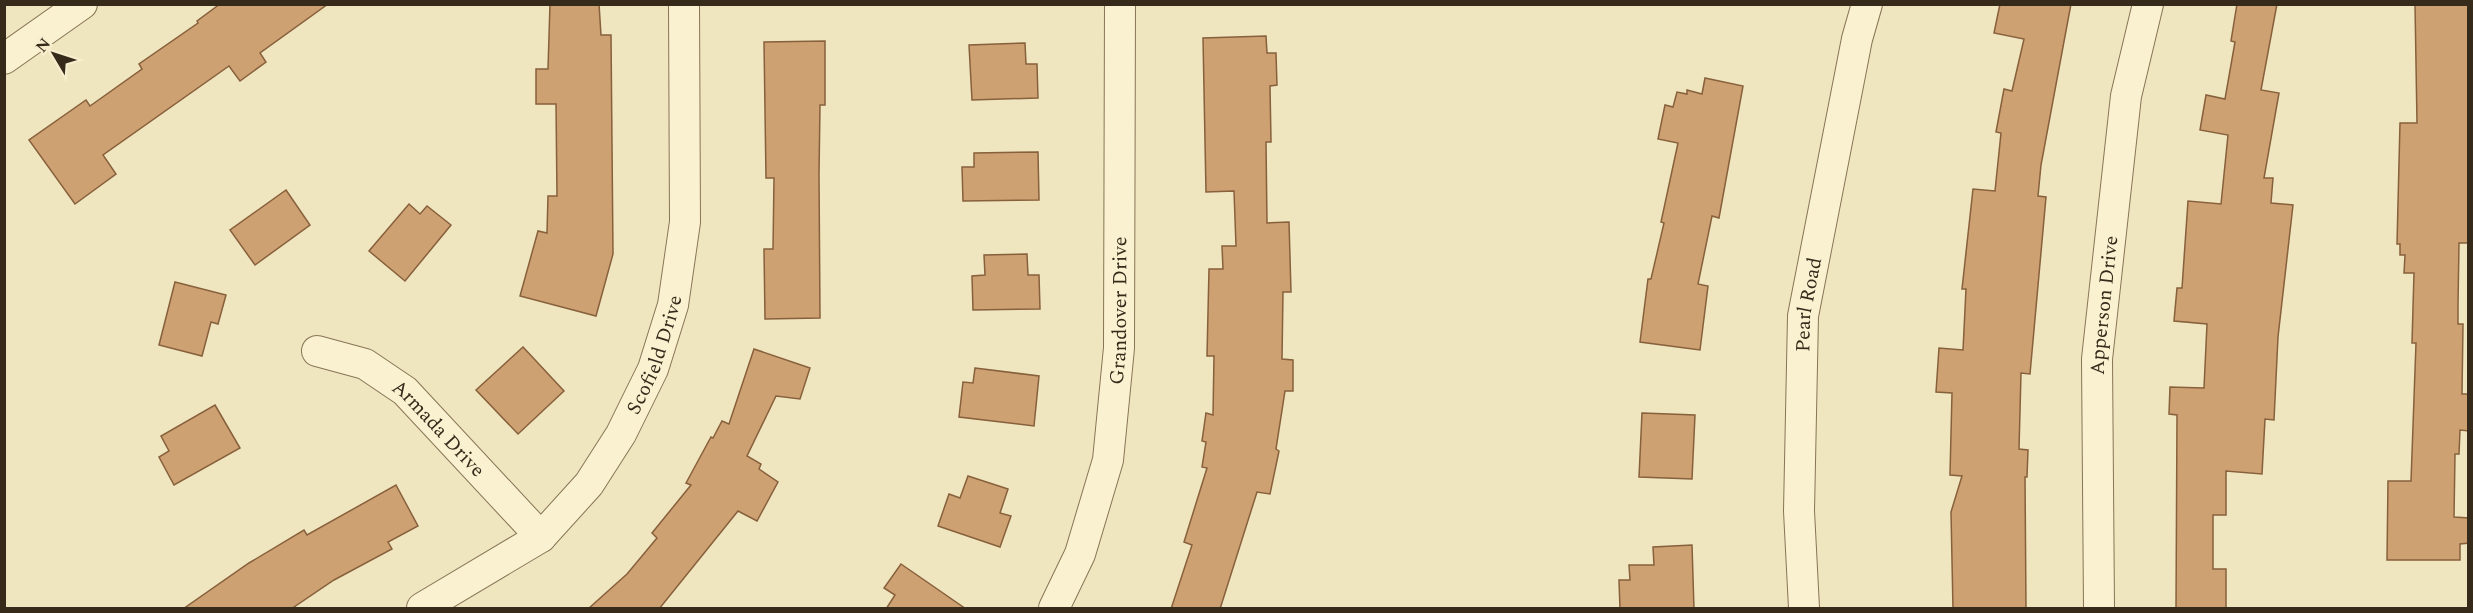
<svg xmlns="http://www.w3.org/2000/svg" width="2473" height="613" font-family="Spectral,serif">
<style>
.building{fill:#cea172;stroke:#87603c;stroke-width:1.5}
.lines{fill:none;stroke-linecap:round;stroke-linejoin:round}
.minor-casing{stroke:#877556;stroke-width:32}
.minor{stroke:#faf1d1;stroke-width:30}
.labels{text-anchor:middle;stroke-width:4.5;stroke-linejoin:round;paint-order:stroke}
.street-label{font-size:20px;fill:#362b1b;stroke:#f6eecd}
</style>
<rect width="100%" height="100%" fill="#efe5be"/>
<g class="building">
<polygon points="220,4 328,4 260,53 266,62 240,81 229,66 103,155 116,174 75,204 29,140 86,100 90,106 142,69 139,64 198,23 197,21"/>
<polygon points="550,4 599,4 601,35 611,35 613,254 596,316 520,296 538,231 547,233 548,196 557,196 556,104 536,104 536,69 548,69"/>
<polygon points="2000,4 2071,4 2041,165 2038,196 2046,197 2030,374 2021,373 2019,449 2028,450 2027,477 2025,477 2026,609 1953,609 1951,512 1962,476 1950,475 1952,393 1936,392 1939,348 1963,350 1966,289 1962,289 1973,189 1995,191 2001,133 1996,132 2004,89 2012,91 2024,39 1994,33"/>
<polygon points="2237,4 2277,4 2261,90 2279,93 2264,178 2273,178 2271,203 2293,205 2278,337 2274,420 2265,419 2262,474 2226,471 2226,515 2213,515 2213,569 2226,569 2226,609 2176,609 2177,415 2169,414 2170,387 2204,388 2207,324 2174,321 2177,288 2182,288 2188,201 2221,204 2228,135 2200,130 2206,95 2225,99 2235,42 2231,41"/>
<polygon points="2415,4 2469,4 2469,243 2459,243 2458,305 2458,324 2463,324 2462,394 2469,394 2469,431 2460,430 2459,454 2455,454 2454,517 2469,518 2469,543 2460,544 2460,560 2387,560 2388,481 2411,481 2416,343 2412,343 2414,273 2404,273 2405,255 2400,255 2400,244 2397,244 2400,123 2417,123"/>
<polygon points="1266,36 1267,53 1276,53 1277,85 1270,86 1271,142 1266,142 1267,223 1289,222 1291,292 1283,292 1282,359 1293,360 1293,391 1285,391 1276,449 1279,451 1270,494 1257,492 1220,609 1171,609 1192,545 1184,542 1207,468 1202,467 1206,442 1202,441 1206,413 1213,415 1214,356 1207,356 1209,269 1223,269 1222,246 1236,246 1234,191 1206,192 1203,38"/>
<polygon points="825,41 825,105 820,105 819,174 820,318 765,319 764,249 773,249 774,178 766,178 764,42"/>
<polygon points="1025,43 1026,64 1037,64 1038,98 972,100 969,45"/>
<polygon points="1705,78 1743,86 1719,218 1712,216 1698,284 1708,286 1700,350 1640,342 1648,279 1651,279 1664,223 1661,222 1678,143 1658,139 1665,105 1673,107 1677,92 1687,94 1687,90 1702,94"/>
<polygon points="1038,152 1039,200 963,201 962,167 974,167 974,153"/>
<polygon points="286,190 310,225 255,265 230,230"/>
<polygon points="409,204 420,214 427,206 451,225 405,281 369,251"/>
<polygon points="1027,254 1028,275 1039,275 1040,309 973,310 972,276 985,275 984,255"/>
<polygon points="175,282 226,295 218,324 211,322 202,356 159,345"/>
<polygon points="523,347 564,391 518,434 476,390"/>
<polygon points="754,349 810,368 800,399 776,396 747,456 761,464 759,469 778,482 757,521 738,511 659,609 588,609 627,574 657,538 652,533 691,485 686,483 711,437 713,438 722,421 729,424"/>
<polygon points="975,368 1039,376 1034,426 959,417 963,382 973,383"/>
<polygon points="215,405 240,448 174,485 159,457 169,451 161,436"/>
<polygon points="1642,413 1695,415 1692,479 1639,477"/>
<polygon points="968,476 1008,489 1000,513 1011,516 1000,547 938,526 949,494 960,498"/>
<polygon points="396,485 418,526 388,542 392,549 334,580 291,609 183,609 249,563 304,530 307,535"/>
<polygon points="1692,545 1694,609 1620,609 1619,580 1630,580 1629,565 1654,565 1653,547"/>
<polygon points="901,564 966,609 886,609 895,595 884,588"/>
</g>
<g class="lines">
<defs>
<g id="minor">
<polyline points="4,59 82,4"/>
<path id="s1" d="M317,351L365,364L405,391L541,537"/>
<path id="s2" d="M422,608L541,537L589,484L621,434L653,369L673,305L685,222L684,4"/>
<path id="s3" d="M1054,608L1080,554L1108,460L1119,348L1120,4"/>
<path id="s4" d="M1804,608L1799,511L1803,316L1857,39L1867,4"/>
<path id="s5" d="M2099,608L2097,359L2126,96L2148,4"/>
</g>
</defs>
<use href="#minor" class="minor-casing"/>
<use href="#minor" class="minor"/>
</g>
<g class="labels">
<g class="street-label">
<text dy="7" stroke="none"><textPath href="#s4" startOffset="304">Pearl Road</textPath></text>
<text dy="7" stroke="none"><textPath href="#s5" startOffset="303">Apperson Drive</textPath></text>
<text dy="7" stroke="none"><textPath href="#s3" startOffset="308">Grandover Drive</textPath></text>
<text dy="7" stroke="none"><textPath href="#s2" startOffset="356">Scofield Drive</textPath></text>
<text dy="7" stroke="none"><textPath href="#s1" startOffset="148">Armada Drive</textPath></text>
</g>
</g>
<rect width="2473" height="613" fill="none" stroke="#362b1b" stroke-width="12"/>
<g transform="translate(54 54) rotate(309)" stroke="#f6eecd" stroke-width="4.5" paint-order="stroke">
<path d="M0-4.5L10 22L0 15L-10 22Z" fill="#362b1b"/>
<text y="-9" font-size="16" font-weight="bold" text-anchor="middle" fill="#362b1b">N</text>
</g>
</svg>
